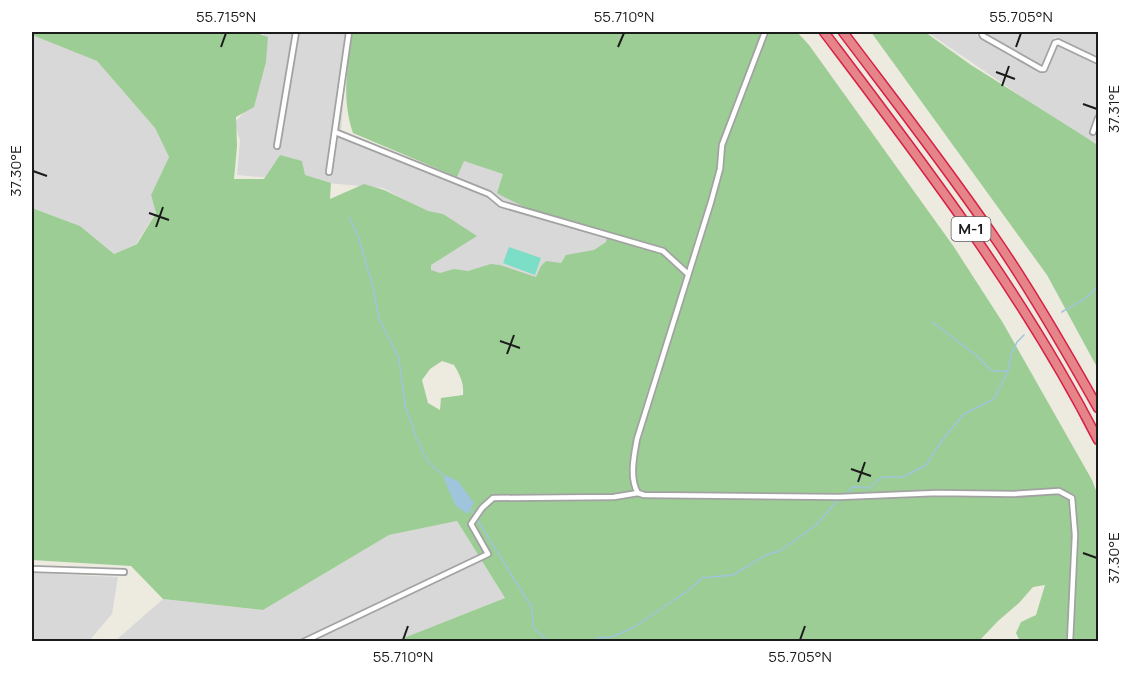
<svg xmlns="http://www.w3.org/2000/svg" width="1130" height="673" font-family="Manrope,sans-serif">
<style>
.residential{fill:#d9d8d8}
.forest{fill:#9ccd94;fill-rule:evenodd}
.pitch{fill:#7cdec6}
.water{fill:#9fc5dc}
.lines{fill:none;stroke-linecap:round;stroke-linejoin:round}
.stream{stroke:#9fc5dc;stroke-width:1.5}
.street-casing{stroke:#a2a2a2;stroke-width:8}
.highway-casing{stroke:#d62146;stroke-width:11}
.street{stroke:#fff;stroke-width:4.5}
.highway{stroke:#e68589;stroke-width:8}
.ticks{fill:none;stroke:#1b1b1b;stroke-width:2}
.labels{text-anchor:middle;stroke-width:5;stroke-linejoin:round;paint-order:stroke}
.shield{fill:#fff;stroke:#5f5f5f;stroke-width:1.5}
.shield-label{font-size:15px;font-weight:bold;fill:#1b1b1b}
.neatline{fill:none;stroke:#1b1b1b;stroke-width:2}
.ticks-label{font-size:15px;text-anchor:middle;fill:#1b1b1b}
</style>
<rect width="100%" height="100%" fill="#edeae0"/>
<g class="residential">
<polygon points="262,32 348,32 341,132 457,176 464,158 505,173 609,230 611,242 535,280 430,275 425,211 383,188 237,175 240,140 234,123 252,104 264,33"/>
<polygon points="927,32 978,32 976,35 1044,73 1057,44 1098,64 1098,144 1062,124"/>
<polygon points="985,32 1098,32 1098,57 1055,37 1042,67 986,35"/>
<polygon points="32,35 97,61 155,128 169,157 151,195 156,212 136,244 114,254 80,226 32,208"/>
<polygon points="457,521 505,598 396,641 114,642 163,599 263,610 389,535"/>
<polygon points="32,573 118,577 112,614 89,641 32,641"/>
</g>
<g class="forest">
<path d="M32,32H254L268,37L266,62L254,107L236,117L237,146L234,179H264L280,155L302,161L305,175L331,183L330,199L364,184L384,190L428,211L443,214L477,236L431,265V270L440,273L454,269L468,271L491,264L500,265L536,277L541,266L546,261L561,263L566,255L594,250L606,242L607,233C570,222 531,213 497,193L503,174L464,161L457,177L353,133C341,98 348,68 351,33L349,32H797L809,45L954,247L1003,323L1092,480L1098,496V641H1020L1016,633L1021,622L1036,615L1045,585L1033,587L1019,603L998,621L979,641H396L505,598L457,521L389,535L263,610L163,599L131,566L32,560V208L80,226L114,254L137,244L156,213L151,195L169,157L155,128L97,61L32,35ZM442,361L454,365C460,375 464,383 463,395L441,398L440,410L428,403L422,380L430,369Z"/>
<polygon points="871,32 925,32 971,65 1098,145 1098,369 1047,275"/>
</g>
<polygon class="pitch" points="509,247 541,258 535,275 503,263"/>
<polygon class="water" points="445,475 458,481 474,503 467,514 455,505 444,479"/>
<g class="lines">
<g class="stream">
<polyline points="349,217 358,236 373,286 379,319 399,359 405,405 416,437 428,462 444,476"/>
<path d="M1062,312C1076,303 1090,299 1098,285"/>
<polyline points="932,322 976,355 992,371 1008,371"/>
<polyline points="845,495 853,487 869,488 882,477 903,477 926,465 943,439 964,414 994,399 1008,371 1012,353 1017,342 1024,335"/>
<polyline points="470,508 532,608 533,627 549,642"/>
<polyline points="595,642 597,638 612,637 634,627 689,590 702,578 733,575 766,555 780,551 816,525 838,500"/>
</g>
<defs>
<g id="street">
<polyline points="981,32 983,36 1041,69 1044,69 1055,43 1058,42 1098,61"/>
<polyline points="335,132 489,194 501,204 663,251 688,274"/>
<polyline points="1093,132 1098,118"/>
<polyline points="277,146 296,32"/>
<polyline points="329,172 349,32"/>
<path d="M638,493C629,479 634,455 637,439L711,202L720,169L722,145L765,32"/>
<polyline points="32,569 124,572"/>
<polyline points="303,642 488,554 471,524 482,508 493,498 614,497 638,493 644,495 839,497 937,493 1014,494 1059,491 1072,498 1075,535 1070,642"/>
</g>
<g id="highway">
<path d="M824,32C923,163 1023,293 1098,440"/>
<path d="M843,32C895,101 948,169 997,241C1034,295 1066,351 1098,408"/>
</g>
</defs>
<use href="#street" class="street-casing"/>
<use href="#highway" class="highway-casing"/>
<use href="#street" class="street"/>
<use href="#highway" class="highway"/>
</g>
<path class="ticks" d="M221,47L226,33M618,47L624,33M1016,47L1021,33M996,72L1015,79M1002,86L1009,66M1083,104L1097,109M33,171L47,176M149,213L169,220M156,227L163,207M500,341L520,348M507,354L514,335M851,469L871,476M858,482L865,462M1083,553L1097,558M403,640L408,626M800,640L805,626"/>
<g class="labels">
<rect class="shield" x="951.5" y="217" width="39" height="24" rx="4.5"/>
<g class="shield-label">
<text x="971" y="234">М-1</text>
</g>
</g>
<rect width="1130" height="673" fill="none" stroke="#ffffff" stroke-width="66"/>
<rect x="33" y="33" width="1064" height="607" class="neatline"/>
<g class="ticks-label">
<text x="226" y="22">55.715°N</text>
<text x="624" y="22">55.710°N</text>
<text x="1021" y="22">55.705°N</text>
<text transform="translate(1114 109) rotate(-90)" y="5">37.31°E</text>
<text transform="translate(16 171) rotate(-90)" y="5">37.30°E</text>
<text transform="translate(1114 558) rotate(-90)" y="5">37.30°E</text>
<text x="403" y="662">55.710°N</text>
<text x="800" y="662">55.705°N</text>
</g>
</svg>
